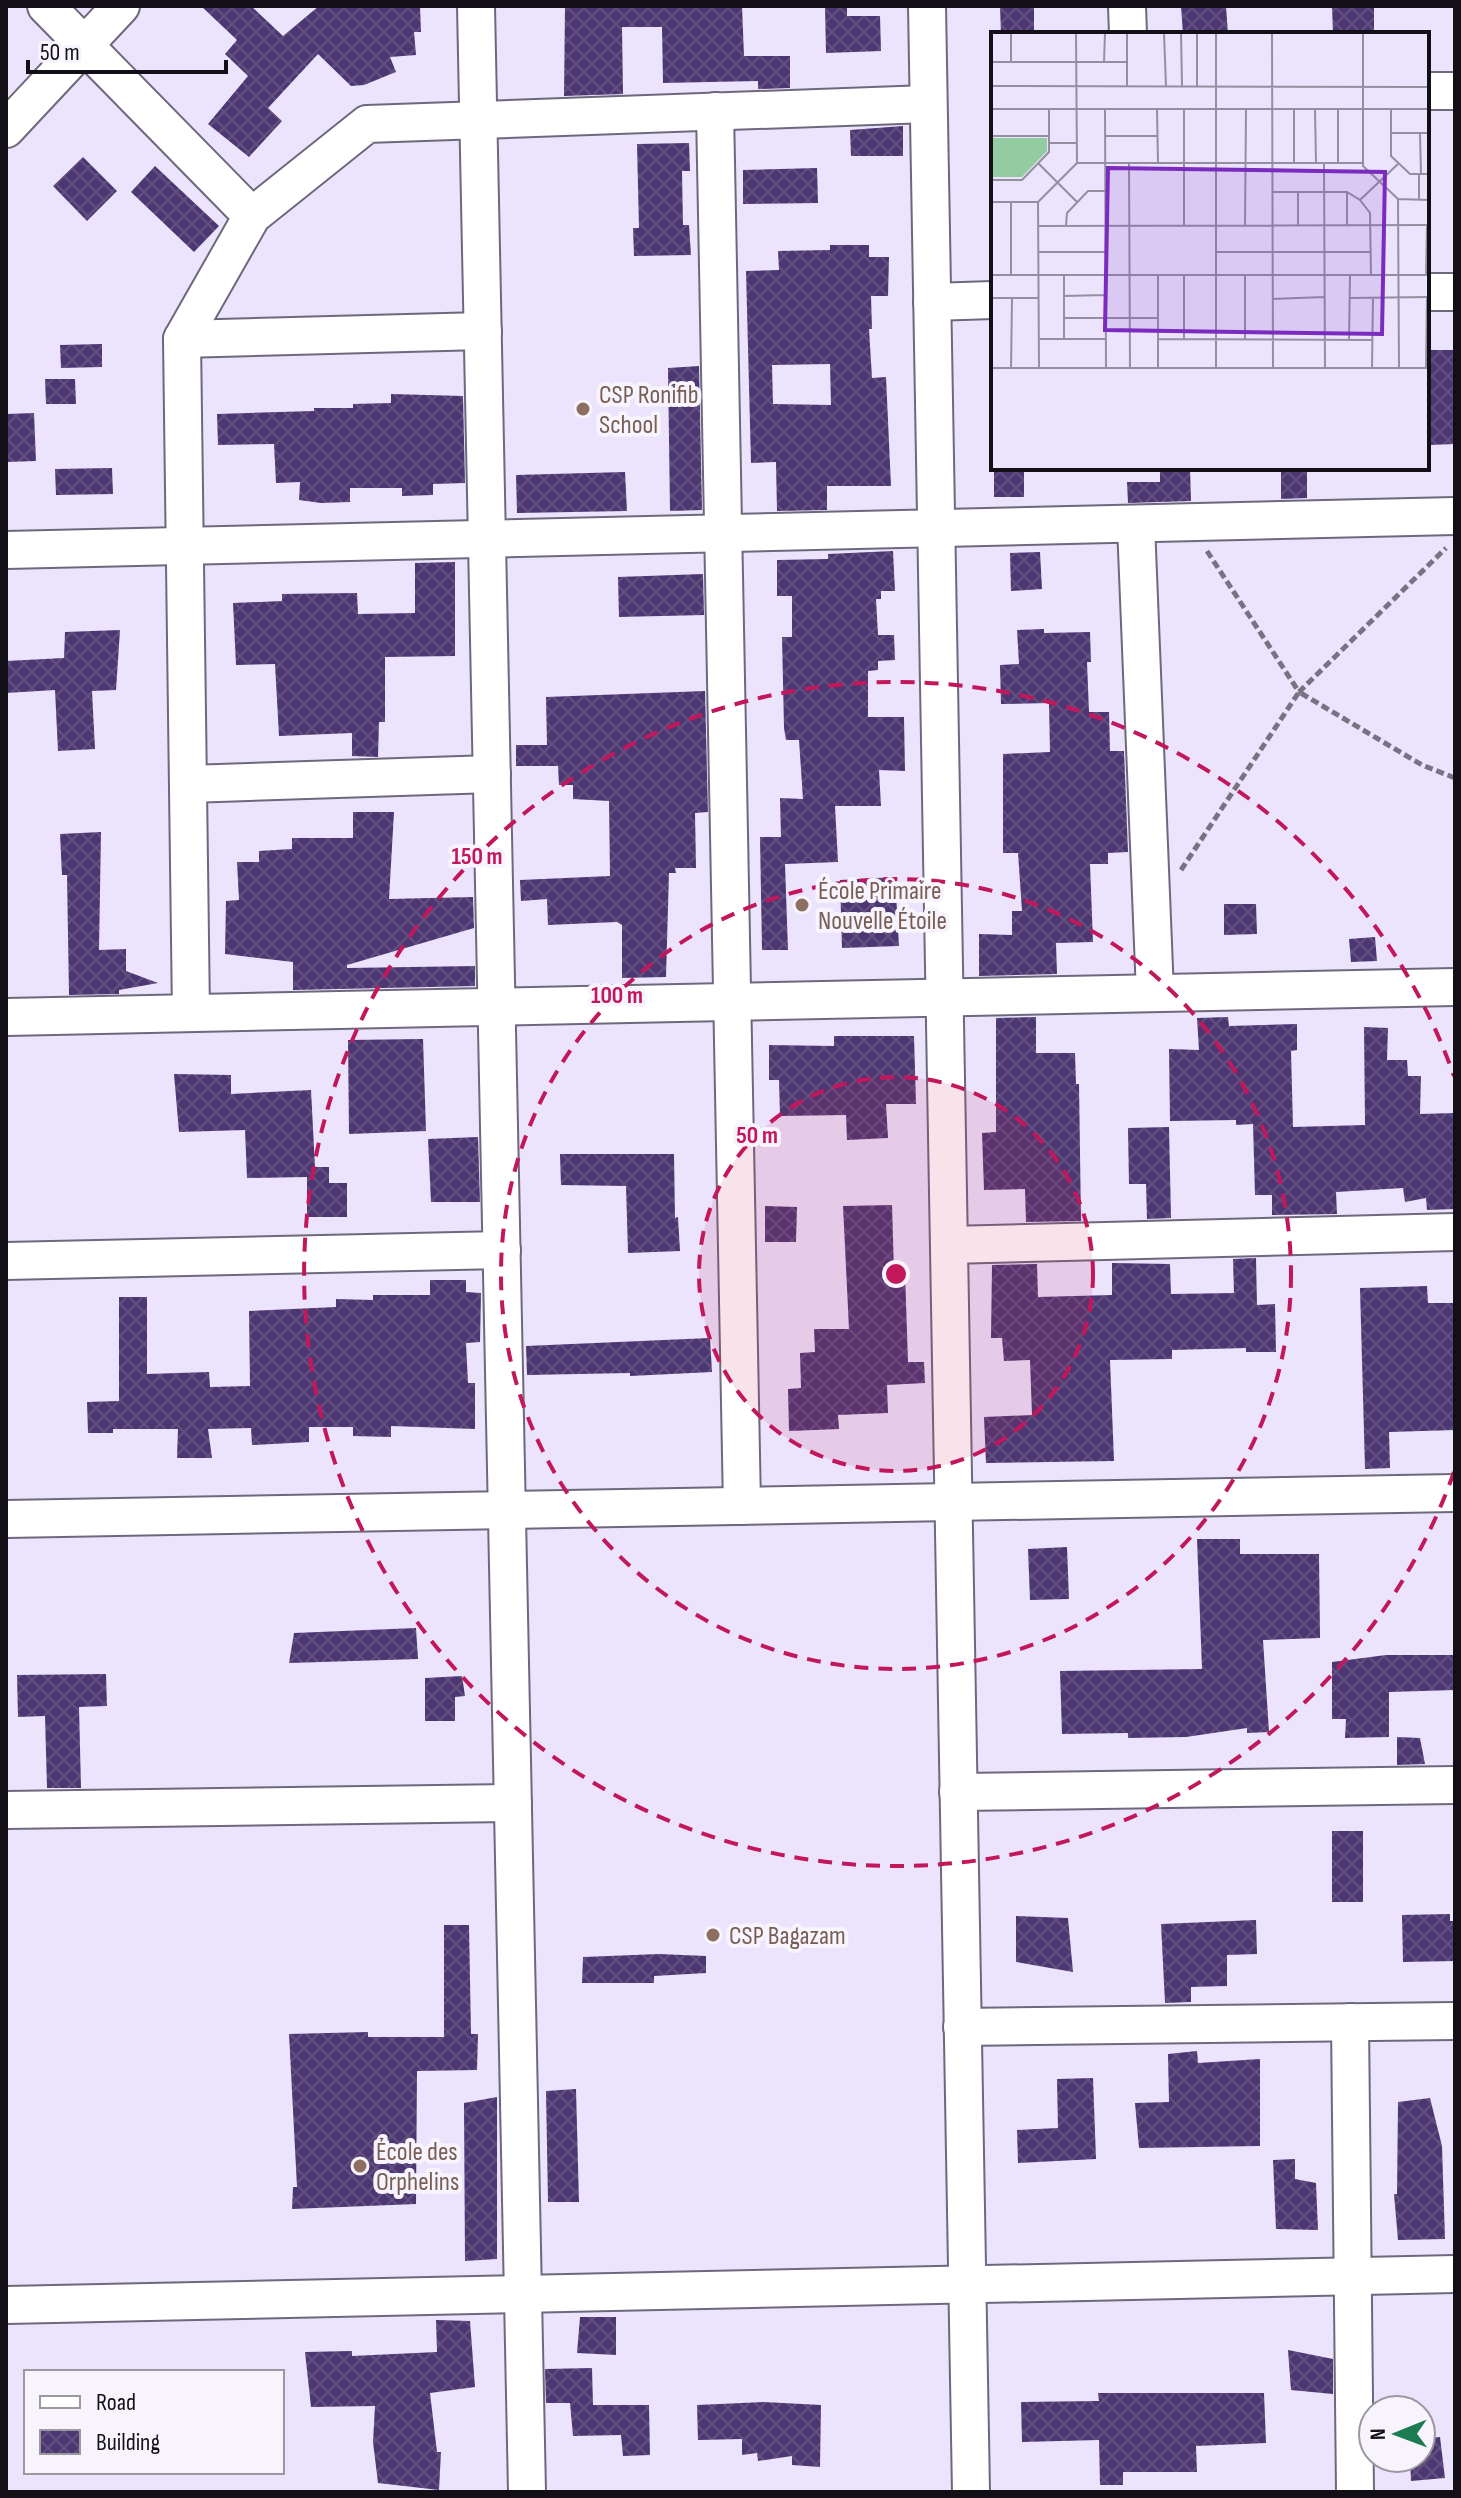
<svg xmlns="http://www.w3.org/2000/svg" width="1461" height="2498" font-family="'Sofia Sans Condensed',sans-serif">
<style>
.building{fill:url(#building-cross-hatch);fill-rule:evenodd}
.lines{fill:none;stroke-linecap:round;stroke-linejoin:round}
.minor-casing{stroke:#6e687d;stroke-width:40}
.path{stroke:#787383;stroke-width:5;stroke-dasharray:8 4;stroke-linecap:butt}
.minor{stroke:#fff;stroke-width:36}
.ring{fill:none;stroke:#c2185b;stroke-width:4;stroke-dasharray:14 10}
.education-dot{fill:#8d6e63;stroke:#f7f4fe;stroke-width:3}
.labels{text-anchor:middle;stroke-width:8;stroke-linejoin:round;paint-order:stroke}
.education-label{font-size:26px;fill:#785e54;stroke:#f7f4fe;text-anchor:start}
.inset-road{fill:none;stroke:#948fa0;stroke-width:2}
.view{fill:#7b2cbf;fill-opacity:0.15;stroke:#7b2cbf;stroke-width:4}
.inset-edge{fill:none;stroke:#120f17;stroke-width:4}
.centre{fill:#c2185b;stroke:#f7f4fe;stroke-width:4}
.ring-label{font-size:24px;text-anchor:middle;font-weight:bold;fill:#c2185b;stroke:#f7f4fe;stroke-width:8;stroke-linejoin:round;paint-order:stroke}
</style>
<defs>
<pattern id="building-cross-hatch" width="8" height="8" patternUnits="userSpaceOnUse" patternTransform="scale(2)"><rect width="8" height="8" fill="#4d3772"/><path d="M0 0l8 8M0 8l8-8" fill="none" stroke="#625180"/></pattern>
</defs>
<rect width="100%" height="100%" fill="#ebe4fc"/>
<g class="building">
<polygon points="201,6 251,6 283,36 319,6 420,6 421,32 414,32 416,55 390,57 396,72 364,85 351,86 318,54 268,108 282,121 249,157 208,124 248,76 225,54 237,40"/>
<polygon points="565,6 742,6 744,56 790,56 790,88 758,89 758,81 663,83 662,27 622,27 623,94 564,96"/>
<polygon points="825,6 847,6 847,16 880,16 881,51 826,53"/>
<polygon points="1000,6 1034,6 1034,34 1001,34"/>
<polygon points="1181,6 1226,6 1228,34 1183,34"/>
<polygon points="1332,6 1374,6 1374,34 1333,34"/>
<polygon points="903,126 903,156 851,156 850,130"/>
<polygon points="689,143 690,171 682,171 683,225 689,225 691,255 634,256 633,228 639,228 637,144"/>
<polygon points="83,157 117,191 87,221 53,186"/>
<polygon points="155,166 219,226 194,252 131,192"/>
<polygon points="817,168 818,203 743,204 743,170"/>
<path d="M830,245H869V257H889L888,296H871L872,329H869L872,378L886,377L891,486H827V510L777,511L776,462L751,463L746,271L779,270L778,251L830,250ZM830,364L831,405L773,404L772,365Z"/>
<polygon points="102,344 102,367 61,368 60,345"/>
<polygon points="1427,350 1455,350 1455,444 1429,445"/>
<polygon points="699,366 702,510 670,511 668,368"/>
<polygon points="45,379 75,379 76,404 46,404"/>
<polygon points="391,394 463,396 465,483 433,484 433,495 402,496 402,488 350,488 350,502 321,503 299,500 300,482 276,483 274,444 218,445 217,414 314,411 314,408 353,408 353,404 391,403"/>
<polygon points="34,413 36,461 6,462 6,414"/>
<polygon points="112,468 113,494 56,495 55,469"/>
<rect x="994" y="468" width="30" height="29"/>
<polygon points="1160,468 1190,468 1191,501 1128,503 1127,482 1160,482"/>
<polygon points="1281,468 1307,468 1307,498 1281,499"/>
<polygon points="625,472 627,511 517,513 516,475"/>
<polygon points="893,551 895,591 881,591 881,599 876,599 878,635 894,635 895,660 878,661 878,670 868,671 868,717 904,717 905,771 879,770 881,806 835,806 838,862 785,864 788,950 762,950 760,837 781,837 780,798 803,799 799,740 786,740 784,728 782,637 792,637 792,596 777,596 777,560 828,559 828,554"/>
<polygon points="1040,552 1042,589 1011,591 1010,553"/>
<polygon points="455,562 455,656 385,657 385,722 379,722 378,757 352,756 352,733 279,736 275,664 236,665 233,603 282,601 282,594 357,593 358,614 415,613 415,563"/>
<polygon points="703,574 704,615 619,617 618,577"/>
<polygon points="1044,629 1044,633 1090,632 1091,662 1087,662 1089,712 1109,712 1110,751 1124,751 1128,852 1108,853 1108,864 1090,864 1093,942 1056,943 1057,974 979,976 979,934 1012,935 1012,911 1022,911 1018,853 1003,853 1003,754 1050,752 1049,703 1001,704 1000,665 1019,664 1017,630"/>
<polygon points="120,630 116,690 92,691 95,749 58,751 55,690 6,693 6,661 64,658 65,632"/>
<polygon points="705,691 708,812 695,813 696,868 675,868 676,873 669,873 666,977 622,978 622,925 617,922 548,925 547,899 521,901 520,880 610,876 609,801 573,799 573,785 559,785 558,766 516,766 516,745 547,745 546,697"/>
<polygon points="353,812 394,812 389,899 473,897 474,928 347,965 347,968 475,966 475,986 293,990 293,962 225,954 226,901 239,900 237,862 259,862 259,851 292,849 292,838 353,838"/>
<polygon points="101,832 99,950 126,949 126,971 158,983 119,990 119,994 69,995 67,875 62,875 60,834"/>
<polygon points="895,877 899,946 842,948 840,880"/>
<polygon points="1224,904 1256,904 1257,934 1224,935"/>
<polygon points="1375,937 1377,961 1351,962 1349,939"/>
<polygon points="1036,1017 1036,1053 1075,1053 1076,1084 1079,1084 1081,1221 1026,1222 1025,1189 984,1190 982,1133 996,1132 996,1018"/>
<polygon points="1228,1017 1229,1026 1297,1024 1297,1050 1291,1051 1293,1127 1365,1125 1364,1027 1388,1028 1387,1060 1407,1060 1408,1076 1421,1076 1420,1114 1455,1113 1455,1209 1427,1210 1426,1198 1405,1202 1403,1188 1336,1192 1337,1214 1272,1215 1272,1195 1255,1195 1253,1124 1236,1125 1236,1120 1170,1121 1169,1049 1199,1050 1197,1018"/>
<polygon points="834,1036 914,1036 916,1104 886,1104 888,1138 847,1140 846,1115 780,1116 779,1080 769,1080 769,1045 834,1046"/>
<polygon points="423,1039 426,1131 349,1134 348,1040"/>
<polygon points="174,1074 231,1075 231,1094 311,1090 315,1167 329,1167 329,1183 347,1183 347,1217 307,1217 307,1177 247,1178 245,1130 179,1132"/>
<polygon points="1169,1127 1171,1218 1147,1219 1146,1184 1129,1184 1128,1128"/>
<polygon points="478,1137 480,1202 431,1202 428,1139"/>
<polygon points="560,1154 674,1154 675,1218 678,1217 680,1251 628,1253 626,1186 561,1185"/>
<polygon points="892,1205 894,1272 905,1272 908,1362 924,1362 925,1383 887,1385 888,1413 838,1415 839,1429 789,1431 788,1389 801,1388 800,1353 815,1352 814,1329 849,1329 843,1206"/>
<polygon points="765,1206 797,1207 796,1242 765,1242"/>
<polygon points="1256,1258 1257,1305 1275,1304 1276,1352 1246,1352 1246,1348 1172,1350 1172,1359 1110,1360 1114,1461 986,1463 984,1417 1032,1415 1030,1360 1004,1361 1002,1338 991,1338 992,1265 1037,1264 1038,1297 1112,1295 1112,1263 1170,1264 1171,1294 1234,1293 1233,1259"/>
<polygon points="430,1280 466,1280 466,1292 481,1293 480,1342 466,1343 468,1383 475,1383 475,1429 391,1426 391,1437 353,1436 353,1427 309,1427 309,1442 252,1445 251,1428 208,1429 212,1458 177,1458 178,1429 113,1429 113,1433 88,1433 87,1402 119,1401 119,1297 147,1297 147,1374 209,1372 210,1387 250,1386 249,1311 336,1307 336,1299 373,1300 373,1295 430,1295"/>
<polygon points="1427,1286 1428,1303 1455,1303 1455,1430 1389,1432 1390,1468 1365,1469 1360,1288"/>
<polygon points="710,1338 712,1372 630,1376 630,1373 527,1375 526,1346"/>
<polygon points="1197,1539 1240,1539 1240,1554 1319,1554 1320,1638 1263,1640 1269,1732 1247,1733 1247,1728 1186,1737 1128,1738 1128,1733 1062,1734 1060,1671 1202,1669"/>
<polygon points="1067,1547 1069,1599 1030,1600 1028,1549"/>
<polygon points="416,1628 418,1659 289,1663 294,1633"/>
<polygon points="1386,1655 1455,1655 1455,1690 1389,1692 1389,1737 1345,1738 1346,1719 1332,1719 1332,1662"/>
<polygon points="106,1674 107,1706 79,1707 81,1788 47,1788 45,1716 18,1717 17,1675"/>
<polygon points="462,1676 465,1696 455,1697 455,1721 425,1721 425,1678"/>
<polygon points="1397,1737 1420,1738 1425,1764 1397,1765"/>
<rect x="1332" y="1831" width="31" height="71"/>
<polygon points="1450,1914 1450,1921 1455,1921 1455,1961 1403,1962 1402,1915"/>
<polygon points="1016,1916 1068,1918 1073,1972 1016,1962"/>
<polygon points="1256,1920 1257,1954 1227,1955 1227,1986 1191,1987 1191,2002 1165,2003 1161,1924"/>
<polygon points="444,1925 469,1925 471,2034 478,2034 477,2070 417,2071 416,2204 292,2209 293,2187 297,2187 289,2034 368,2032 368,2037 444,2037"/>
<polygon points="659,1954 706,1956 706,1973 654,1976 654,1983 582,1983 583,1957"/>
<polygon points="1197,2051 1198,2063 1260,2059 1260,2146 1139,2148 1135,2103 1169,2102 1168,2054"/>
<polygon points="1093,2078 1096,2159 1018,2163 1017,2130 1058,2128 1057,2079"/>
<polygon points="576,2089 579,2202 548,2202 546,2091"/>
<polygon points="497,2097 497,2259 465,2261 464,2103"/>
<polygon points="1430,2098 1442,2146 1445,2239 1398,2240 1394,2194 1397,2194 1398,2102"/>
<polygon points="1295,2159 1295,2179 1316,2183 1318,2230 1276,2229 1273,2160"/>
<polygon points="580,2317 616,2317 616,2355 577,2353"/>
<polygon points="436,2320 470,2321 475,2387 430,2393 437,2452 441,2452 439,2490 378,2483 373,2442 375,2406 311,2407 305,2352 352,2351 352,2356 437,2352"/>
<polygon points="1288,2350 1333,2359 1333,2394 1291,2390"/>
<polygon points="592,2368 593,2405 649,2405 650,2455 623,2456 621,2435 573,2436 570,2403 546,2403 545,2369"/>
<polygon points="1098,2393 1264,2393 1266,2443 1196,2446 1197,2472 1123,2472 1123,2485 1100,2485 1099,2440 1022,2442 1021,2402 1099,2401"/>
<polygon points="764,2402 821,2405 820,2467 792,2465 792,2456 758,2461 757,2453 742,2455 742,2439 698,2440 697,2405"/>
<polygon points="1440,2437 1445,2478 1411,2481 1410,2458 1421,2458 1421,2439"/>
</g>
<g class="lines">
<defs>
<g id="minor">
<polyline points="46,6 252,216"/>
<polyline points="476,6 527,2492"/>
<polyline points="927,6 971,2492"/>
<polyline points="1127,6 1128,34"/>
<polyline points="1427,91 1455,91"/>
<polyline points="715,111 742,1506"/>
<polyline points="6,129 121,6"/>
<polyline points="1427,292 1455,292"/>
<polyline points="932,302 993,300"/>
<polyline points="182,339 483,331"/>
<polyline points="1136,525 1155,993"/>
<polyline points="6,550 1455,516"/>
<polyline points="188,784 492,774"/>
<polyline points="191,1013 182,339 252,216 367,124 928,104"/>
<polyline points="6,1017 1455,987"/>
<polyline points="949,1245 1455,1232"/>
<polyline points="6,1261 502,1250"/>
<polyline points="6,1519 1455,1493"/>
<polyline points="958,1792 1455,1785"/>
<polyline points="6,1810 513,1803"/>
<polyline points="1350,2022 1355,2492"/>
<polyline points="962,2027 1455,2021"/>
<polyline points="6,2305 1455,2274"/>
</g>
</defs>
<use href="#minor" class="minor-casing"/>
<g class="path">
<polyline points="1207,551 1299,692 1446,548"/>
<polyline points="1181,870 1299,692 1422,765 1455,778"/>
</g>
<use href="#minor" class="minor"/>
</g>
<circle cx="896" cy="1274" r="197" fill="#c2185b" fill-opacity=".12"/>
<g class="ring">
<circle cx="896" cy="1274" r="197"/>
<circle cx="896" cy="1274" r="395"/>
<path d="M1454 1472A592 592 0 1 1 1454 1076"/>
</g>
<g class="education-dot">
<circle cx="583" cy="409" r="8"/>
<circle cx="802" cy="905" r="8"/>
<circle cx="713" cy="1935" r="8"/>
<circle cx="360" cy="2166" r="8"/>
</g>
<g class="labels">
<g class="education-label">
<text x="599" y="403">CSP Ronifib<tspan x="599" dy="30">School</tspan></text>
<text x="818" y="899">École Primaire<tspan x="818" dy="30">Nouvelle Étoile</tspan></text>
<text x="729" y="1944">CSP Bagazam</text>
<text x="376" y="2160">École des<tspan x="376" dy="30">Orphelins</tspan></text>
</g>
</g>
<g transform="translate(991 32)">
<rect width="438" height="438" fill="#ebe4fc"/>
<path d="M0,106H56V119L31,145H0Z" fill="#92cca0"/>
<path class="inset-road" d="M20,1V30M136,1V54M173,1L175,54M190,1L191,54M225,1V336M281,1L282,336M372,1V134L407,167L438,168M0,30H136M113,30L114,1M0,54L438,55M206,55V1M0,77H438M114,77L115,336M166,77L167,131M303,77V131M324,77L325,131M347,77V131M400,77V124L419,142H438M399,101H438M429,101L430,142M0,104H58M114,104H167M58,111H86M47,131L86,170M86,131H372M138,131L139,336M333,131L334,336M428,142V168M0,148H31L58,120V77M281,160H356L369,168L379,181L380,243M307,160V193M356,161V193M407,167L408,336M369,168L408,131M0,170H47M47,194L438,193M75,194L76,181L97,159H114M193,194V77M254,194L255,77M47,220H114M225,220H380M0,243H438M20,243V170M254,243V307M435,243L436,193M73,264L114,263M0,266H47M359,266L438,265M281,267L333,265M73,286H167M47,307H114M73,307V243M167,307L381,308M193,307V243M358,308L359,243M0,336H438M20,336L21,267M48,336L47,170L86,131L85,1M167,336V243M381,336L382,265M435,336L436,265"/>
<path class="view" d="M117,136L394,140L391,302L114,298Z"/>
<rect width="438" height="438" class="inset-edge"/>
</g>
<circle cx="896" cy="1274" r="12" class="centre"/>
<g class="ring-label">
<text x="477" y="864">150 m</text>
<text x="617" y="1003">100 m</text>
<text x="757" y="1143">50 m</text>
</g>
<rect width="1461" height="2498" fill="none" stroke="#120f17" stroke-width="16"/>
<rect x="24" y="2370" width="260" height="104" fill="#f7f4fe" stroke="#9b98a2" stroke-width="2"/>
<rect x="40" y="2396" width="40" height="12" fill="#ffffff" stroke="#9b98a2" stroke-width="2"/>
<text x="96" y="2410" font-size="24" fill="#120f17">Road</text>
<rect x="40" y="2430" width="40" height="24" fill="url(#building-cross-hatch)" stroke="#9b98a2" stroke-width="2"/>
<text x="96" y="2450" font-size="24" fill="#120f17">Building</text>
<g transform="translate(1397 2434) rotate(269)"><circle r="38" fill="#f7f4fe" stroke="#9b98a2" stroke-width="2"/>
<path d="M0-6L14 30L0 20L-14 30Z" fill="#1d7b52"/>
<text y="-12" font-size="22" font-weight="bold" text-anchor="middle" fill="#120f17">N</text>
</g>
<path d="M28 60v12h198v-12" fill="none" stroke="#120f17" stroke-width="4"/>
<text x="40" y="60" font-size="24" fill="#120f17" stroke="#f7f4fe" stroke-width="6" paint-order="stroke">50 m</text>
</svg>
